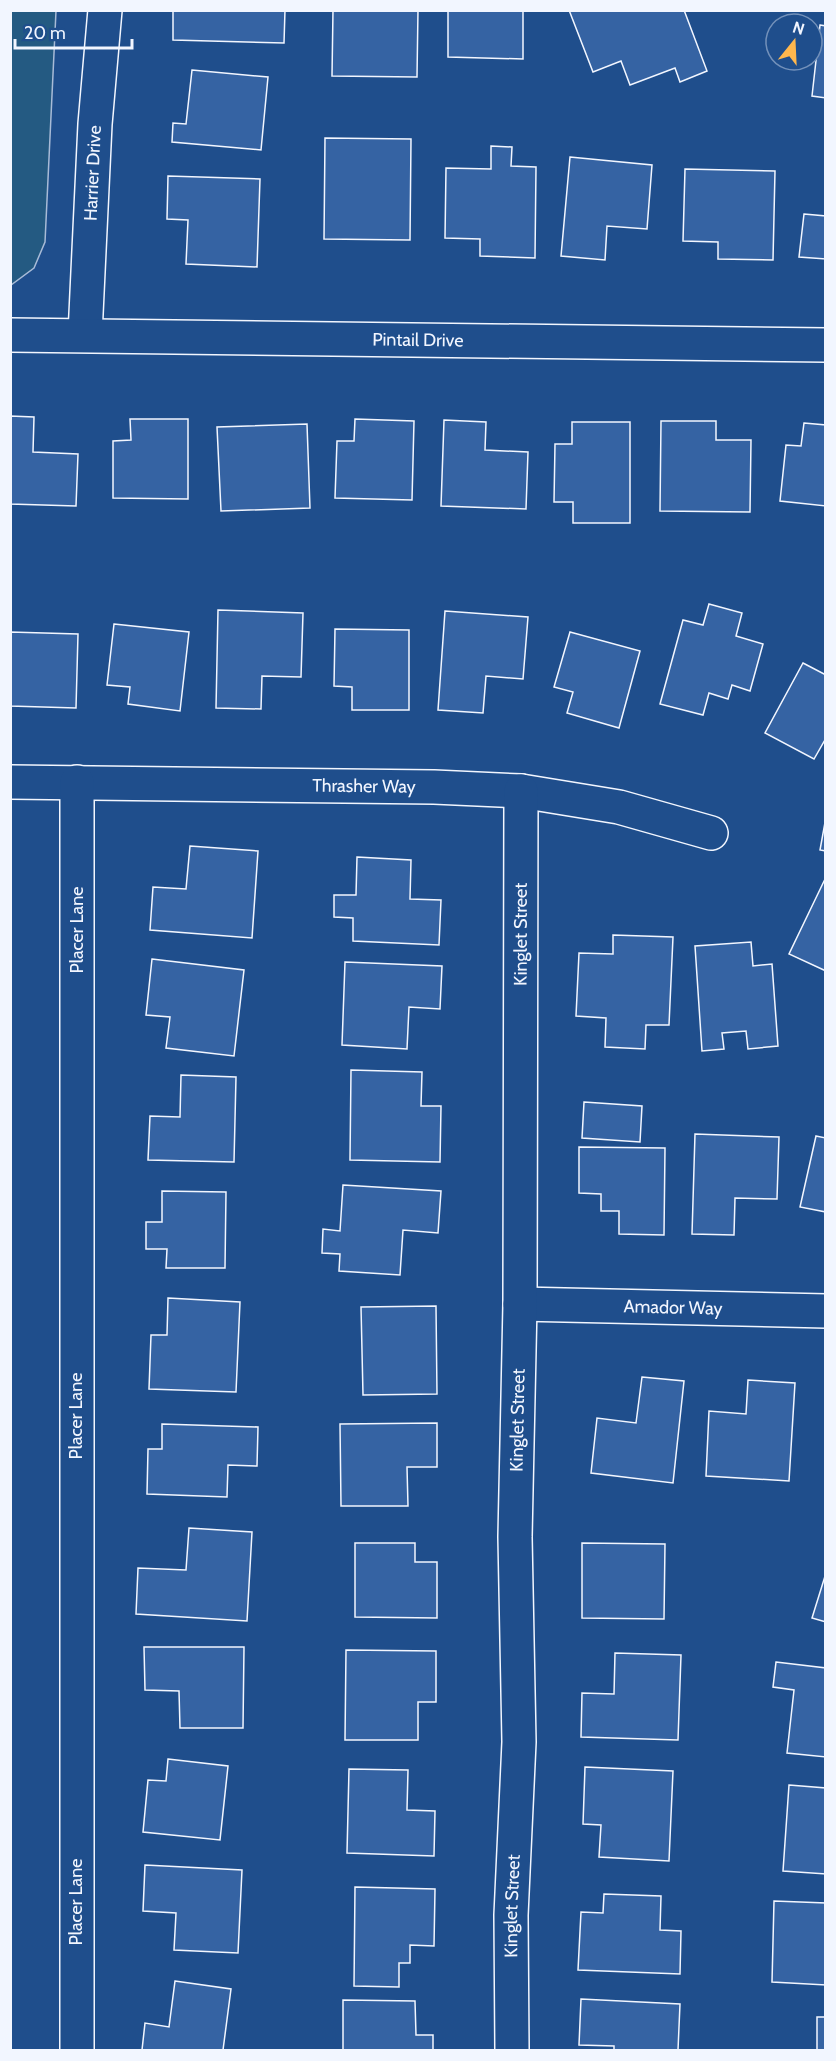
<svg xmlns="http://www.w3.org/2000/svg" width="836" height="2061" font-family="Cabin,sans-serif">
<style>
.green{fill:#245a82;stroke:#a8bbd7;stroke-width:1.5}
.building{fill:#3563a3;stroke:#f2f6ff;stroke-width:1.5}
.lines{fill:none;stroke-linecap:round;stroke-linejoin:round}
.minor-casing{stroke:#f2f6ff;stroke-width:36}
.tertiary-casing{stroke:#f2f6ff;stroke-width:36}
.minor{stroke:#1f4e8c;stroke-width:33}
.tertiary{stroke:#1f4e8c;stroke-width:33}
.labels{text-anchor:middle;stroke-width:4.5;stroke-linejoin:round;paint-order:stroke}
.street-label{font-size:18px;fill:#f2f6ff;stroke:#1f4e8c}
</style>
<rect width="100%" height="100%" fill="#1f4e8c"/>
<polygon class="green" points="11,10 56,11 45,242 34,268 11,285"/>
<g class="building">
<polygon points="173,10 285,10 284,43 173,40"/>
<polygon points="333,10 418,10 417,77 332,76"/>
<polygon points="448,10 523,10 523,59 448,57"/>
<polygon points="569,10 684,10 707,71 680,82 675,68 630,85 621,61 593,72"/>
<polygon points="820,25 826,26 826,98 812,96"/>
<polygon points="192,70 268,77 261,150 172,142 173,123 186,124"/>
<polygon points="325,138 411,139 410,240 324,239"/>
<polygon points="491,146 512,147 511,166 536,167 535,258 480,256 480,239 445,238 446,168 491,169"/>
<polygon points="570,157 652,165 647,229 607,226 605,260 561,256"/>
<polygon points="685,169 775,171 773,260 718,259 718,242 683,241"/>
<polygon points="168,176 260,179 257,267 186,264 188,220 167,219"/>
<polygon points="804,214 826,216 826,259 799,257"/>
<polygon points="10,416 34,417 33,452 78,454 76,506 10,504"/>
<polygon points="130,419 188,419 188,499 113,498 113,441 131,440"/>
<polygon points="355,419 414,421 412,500 335,498 337,441 354,441"/>
<polygon points="444,420 486,422 485,450 528,452 526,509 441,506"/>
<polygon points="661,421 716,421 716,440 751,440 750,512 660,511"/>
<polygon points="572,422 630,422 630,523 573,523 573,502 554,502 555,444 572,444"/>
<polygon points="804,423 826,425 826,506 780,501 786,445 801,446"/>
<polygon points="307,424 310,508 221,511 217,427"/>
<polygon points="709,604 742,613 736,636 763,644 750,691 732,685 728,699 709,693 703,715 660,704 683,620 703,625"/>
<polygon points="218,610 303,613 301,677 262,676 261,709 216,708"/>
<polygon points="445,611 528,617 523,679 486,676 483,713 438,710"/>
<polygon points="114,624 189,632 180,711 128,704 130,687 107,685"/>
<polygon points="335,629 409,630 409,710 352,710 352,687 334,686"/>
<polygon points="10,632 78,634 76,708 10,706"/>
<polygon points="570,632 640,651 619,728 567,713 573,692 554,687"/>
<polygon points="803,663 826,675 826,738 814,759 765,733"/>
<polygon points="826,817 826,851 820,850"/>
<polygon points="190,846 258,851 252,938 150,930 153,887 186,889"/>
<polygon points="357,857 411,860 410,899 441,900 439,945 353,941 353,918 334,917 334,895 356,895"/>
<polygon points="826,877 826,971 789,954"/>
<polygon points="613,935 673,937 669,1025 646,1025 645,1049 605,1047 606,1018 576,1016 579,953 613,954"/>
<polygon points="751,942 753,966 772,964 778,1046 748,1049 746,1031 722,1033 724,1049 702,1051 695,946"/>
<polygon points="152,959 244,970 234,1056 166,1048 170,1017 146,1015"/>
<polygon points="345,962 442,966 440,1009 409,1007 407,1049 342,1045"/>
<polygon points="351,1070 422,1072 421,1106 441,1106 440,1162 350,1160"/>
<polygon points="181,1075 236,1077 234,1162 148,1160 150,1116 180,1117"/>
<polygon points="584,1102 642,1106 640,1142 582,1138"/>
<polygon points="695,1134 779,1137 777,1199 735,1198 734,1235 692,1234"/>
<polygon points="816,1136 826,1138 826,1212 800,1207"/>
<polygon points="579,1147 665,1148 664,1235 619,1234 619,1211 601,1211 601,1194 579,1193"/>
<polygon points="343,1185 441,1191 438,1233 403,1230 400,1275 339,1271 340,1254 322,1253 323,1229 340,1231"/>
<polygon points="162,1191 226,1192 225,1268 166,1268 167,1249 146,1249 146,1222 162,1222"/>
<polygon points="168,1298 240,1302 236,1392 149,1389 151,1335 167,1335"/>
<polygon points="436,1306 437,1394 363,1395 361,1307"/>
<polygon points="642,1377 684,1381 673,1483 591,1473 597,1418 636,1423"/>
<polygon points="748,1380 795,1383 789,1481 706,1476 709,1411 746,1414"/>
<polygon points="437,1423 437,1467 407,1467 408,1506 341,1506 340,1424"/>
<polygon points="162,1424 258,1427 257,1466 228,1465 227,1497 147,1494 148,1449 162,1449"/>
<polygon points="189,1528 252,1532 247,1621 136,1614 138,1568 186,1570"/>
<polygon points="355,1543 415,1543 415,1562 437,1562 437,1618 355,1617"/>
<polygon points="582,1543 665,1544 664,1619 582,1618"/>
<polygon points="826,1573 826,1622 812,1618"/>
<polygon points="144,1647 244,1647 243,1728 180,1728 179,1691 145,1690"/>
<polygon points="346,1650 436,1651 436,1702 418,1702 418,1740 345,1740"/>
<polygon points="615,1653 681,1655 678,1740 581,1737 582,1693 614,1694"/>
<polygon points="776,1662 826,1668 826,1757 787,1753 794,1690 773,1687"/>
<polygon points="168,1759 228,1766 220,1840 143,1832 148,1780 166,1781"/>
<polygon points="585,1767 673,1771 669,1861 599,1857 601,1825 583,1824"/>
<polygon points="349,1769 408,1770 407,1810 435,1811 434,1856 347,1853"/>
<polygon points="789,1785 826,1788 826,1874 783,1871"/>
<polygon points="145,1865 242,1870 238,1953 174,1950 176,1913 143,1911"/>
<polygon points="355,1887 435,1889 434,1946 410,1945 410,1963 399,1963 399,1987 354,1986"/>
<polygon points="604,1894 661,1896 660,1930 681,1931 680,1974 578,1970 581,1912 603,1913"/>
<polygon points="774,1901 826,1903 826,1985 772,1982"/>
<polygon points="175,1981 231,1989 223,2050 142,2050 145,2023 169,2027"/>
<polygon points="581,1999 680,2004 678,2050 614,2050 614,2046 579,2045"/>
<polygon points="343,2000 415,2001 416,2035 433,2035 433,2050 343,2050"/>
<rect x="817" y="2017" width="9" height="33"/>
</g>
<g class="lines">
<defs>
<g id="minor">
<path id="s1" d="M85,335L95,124L105,10"/>
<path id="s2" d="M10,782L434,787L521,791L619,807L711,833"/>
<polyline points="77,782 77,2050"/>
<path id="s3" d="M520,1304L826,1311"/>
<path id="s4" d="M512,2050L511,1915L519,1742L515,1537L520,1304L521,791"/>
</g>
<g id="tertiary">
<path id="s5" d="M10,335L826,345"/>
</g>
</defs>
<use href="#minor" class="minor-casing"/>
<use href="#tertiary" class="tertiary-casing"/>
<use href="#minor" class="minor"/>
<use href="#tertiary" class="tertiary"/>
</g>
<g class="labels">
<g class="street-label">
<text dy="6" stroke="none"><textPath href="#s1" startOffset="162">Harrier Drive</textPath></text>
<text dy="6" stroke="none"><textPath href="#s5" startOffset="408">Pintail Drive</textPath></text>
<text dy="6" stroke="none"><textPath href="#s2" startOffset="354">Thrasher Way</textPath></text>
<text transform="translate(77 930) rotate(-90)" y="6">Placer Lane</text>
<text dy="6" stroke="none"><textPath href="#s4" startOffset="1116">Kinglet Street</textPath></text>
<text dy="6" stroke="none"><textPath href="#s3" startOffset="153">Amador Way</textPath></text>
<text transform="translate(76 1416) rotate(-90)" y="6">Placer Lane</text>
<text dy="6" stroke="none"><textPath href="#s4" startOffset="630">Kinglet Street</textPath></text>
<text transform="translate(76 1902) rotate(-90)" y="6">Placer Lane</text>
<text dy="6" stroke="none"><textPath href="#s4" startOffset="144">Kinglet Street</textPath></text>
</g>
</g>
<rect width="836" height="2061" fill="none" stroke="#f2f6ff" stroke-width="24"/>
<g transform="translate(794 42) rotate(18)"><circle r="28" fill="#1f4e8c" stroke="#7391ba" stroke-width="1.5"/>
<path d="M0-4.5L10 22L0 15L-10 22Z" fill="#ffb74d"/>
<text y="-9" font-size="16" font-weight="bold" text-anchor="middle" fill="#f2f6ff">N</text>
</g>
<path d="M15 39v9h117v-9" fill="none" stroke="#f2f6ff" stroke-width="3"/>
<text x="24" y="39" font-size="18" fill="#f2f6ff" stroke="#1f4e8c" stroke-width="4.5" paint-order="stroke">20 m</text>
</svg>
